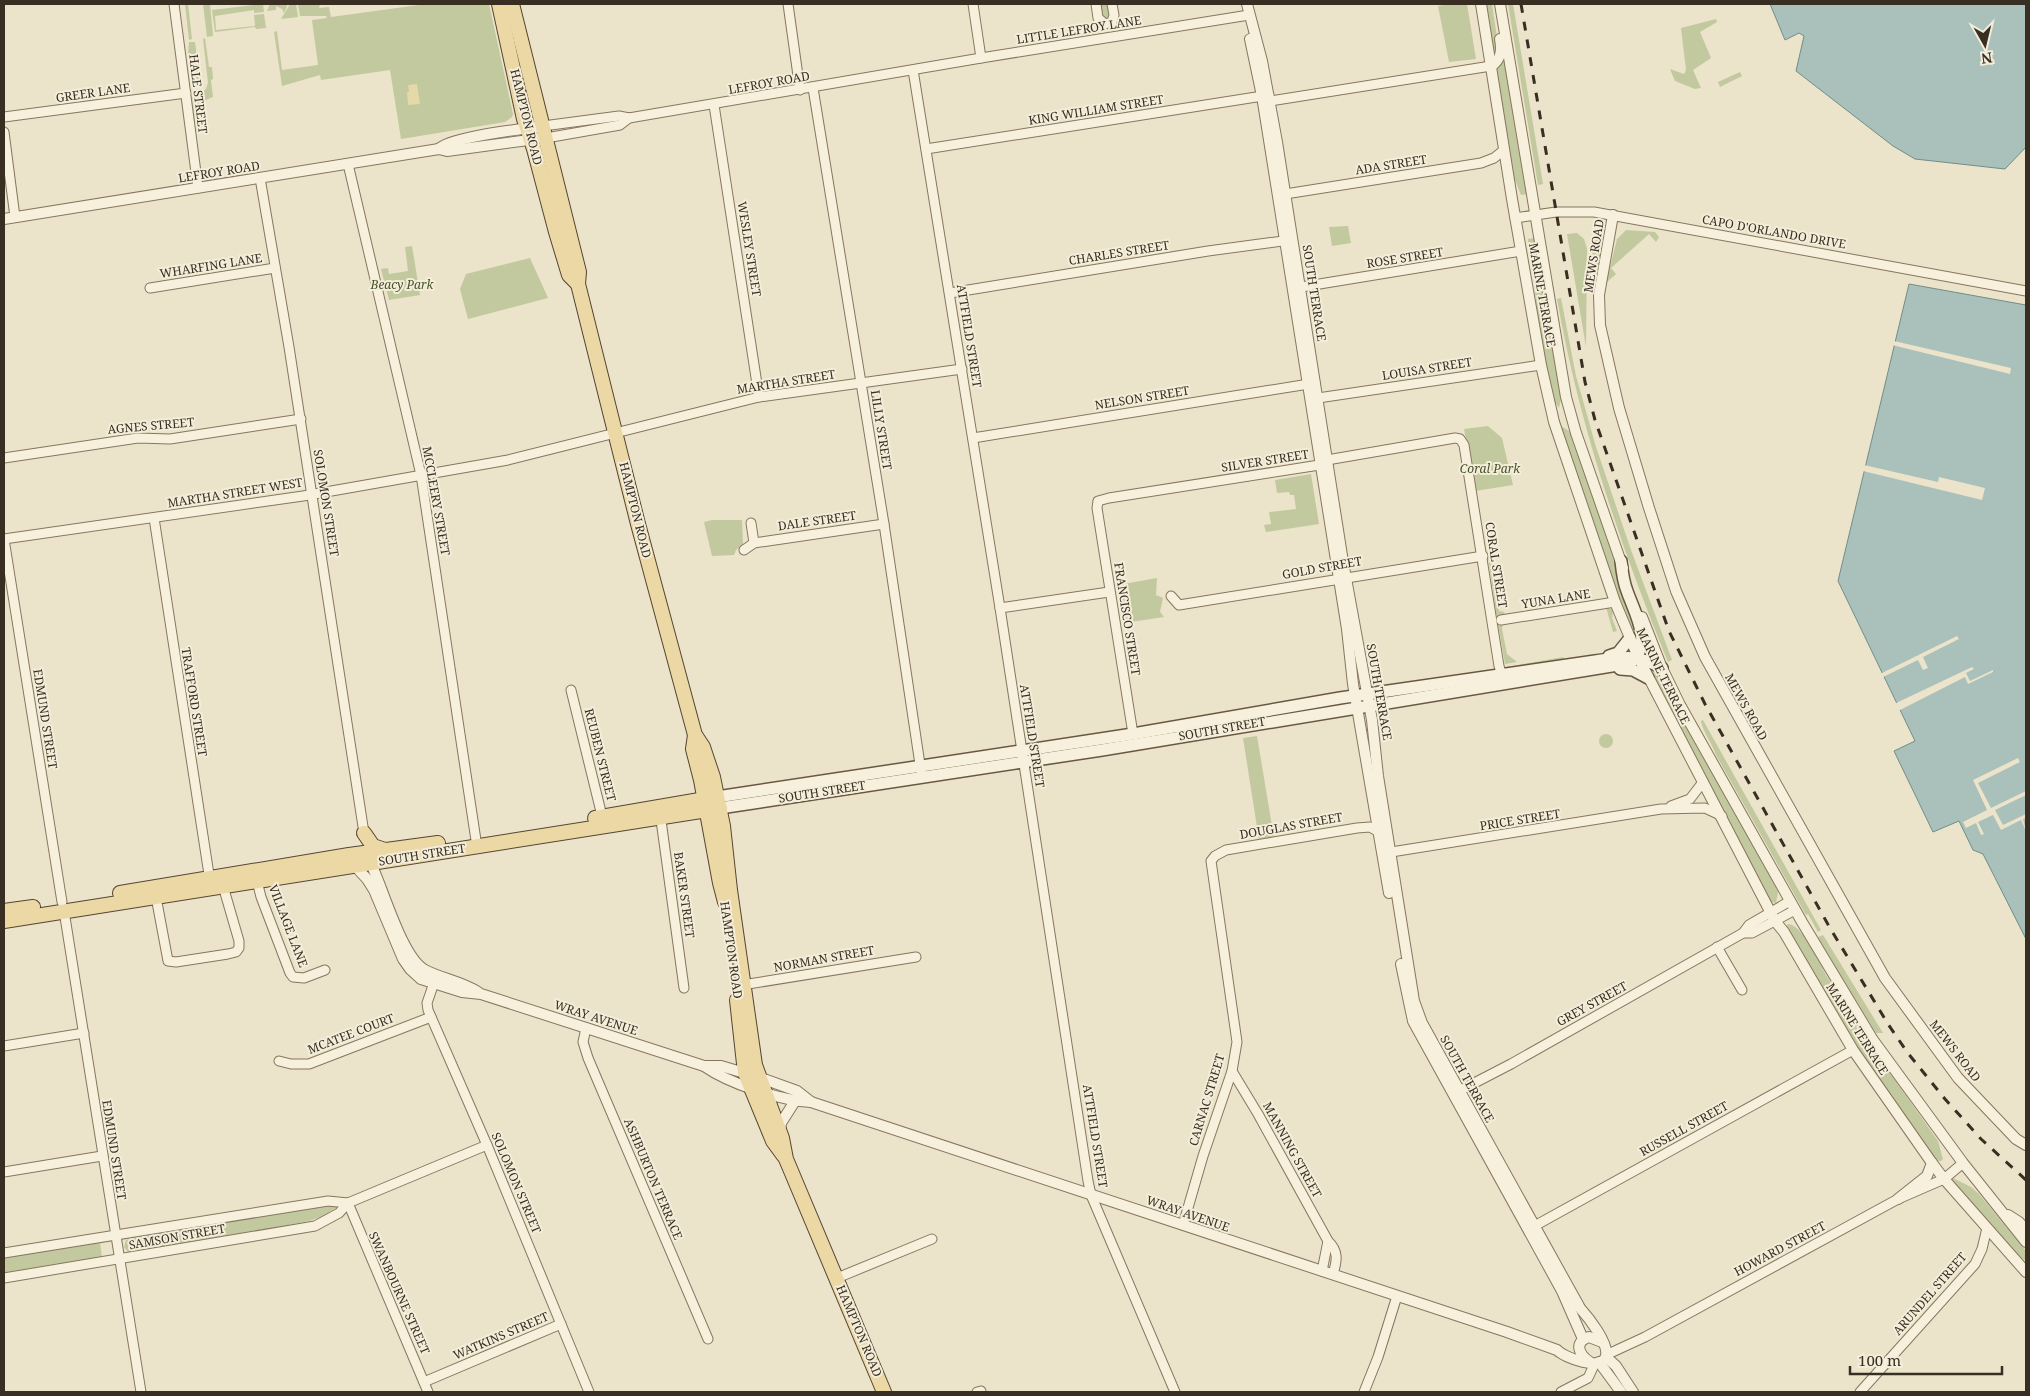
<svg xmlns="http://www.w3.org/2000/svg" width="2030" height="1396" font-family="'Noto Serif',serif">
<style>
.green{fill:#c2c99e}
.sand{fill:#e5d8a9}
.water{fill:#aac0bb;stroke:#718e88}
.pier{fill:#ebe3ca}
.lines{fill:none;stroke-linecap:round;stroke-linejoin:round}
.minor-casing{stroke:#87765f;stroke-width:11}
.tertiary-casing{stroke:#87765f;stroke-width:12}
.secondary-casing{stroke:#695742;stroke-width:14}
.primary-casing{stroke:#554533;stroke-width:16}
.minor{stroke:#f7f0dc;stroke-width:9}
.tertiary{stroke:#f7f0dc;stroke-width:10}
.secondary{stroke:#f7f0dc;stroke-width:11}
.primary{stroke:#ebd8a5;stroke-width:14}
.rail{stroke:#382e22;stroke-width:3;stroke-dasharray:9 9;stroke-linecap:butt}
.labels{text-anchor:middle;stroke-width:4;stroke-linejoin:round;paint-order:stroke}
.street-label{font-size:12px;fill:#382e22;stroke:#f3edd9}
.park-label{font-size:12px;font-style:italic;fill:#47532a;stroke:#f3edd9}
</style>
<rect width="100%" height="100%" fill="#ebe3ca"/>
<g class="green">
<polygon points="185,4 188,4 192,39 189,40"/>
<polygon points="203,4 210,4 213,36 207,37"/>
<polygon points="263,4 264,12 254,13 254,10 215,16 216,30 255,26 254,15 264,14 266,28 256,29 255,27 215,32 212,10"/>
<polygon points="270,4 286,4 287,6 284,13 282,9 276,6 276,10 267,11"/>
<polygon points="290,4 296,4 298,17 281,19"/>
<polygon points="298,4 320,4 319,8 329,7 331,17 426,4 489,4 513,114 512,117 505,122 401,139 390,70 321,80 320,75 282,86 274,32 277,31 282,70 318,65 312,20 327,18 326,16 300,16"/>
<polygon points="1099,4 1109,4 1110,19 1103,20"/>
<polygon points="1448,4 1467,4 1476,59 1449,62 1438,6"/>
<polygon points="1484,4 1492,4 1498,44 1494,59"/>
<polygon points="1508,4 1513,4 1543,184 1538,185"/>
<polygon points="1716,19 1717,22 1700,32 1711,58 1693,70 1701,88 1695,89 1675,81 1670,69 1684,74 1686,70 1681,28"/>
<polygon points="205,38 209,67 212,67 213,79 211,80 213,97 201,102 200,93 206,89 208,83 203,39"/>
<polygon points="189,42 195,42 200,80 194,82 194,84 192,84 188,55"/>
<polygon points="1504,57 1505,57 1528,194 1521,195 1513,175 1494,69"/>
<polygon points="1740,72 1742,76 1720,87 1718,82"/>
<polygon points="198,94 203,131 196,133 192,98"/>
<polygon points="1348,226 1351,243 1332,246 1329,227"/>
<polygon points="1597,226 1602,233 1603,241 1593,294 1591,295 1593,241"/>
<polygon points="1626,230 1655,232 1659,237 1656,242 1649,234 1611,268 1616,274 1606,283 1617,239"/>
<polygon points="1577,233 1584,239 1587,249 1586,347 1567,234"/>
<polygon points="1534,238 1562,395 1559,408 1554,401 1540,343 1535,291 1528,243 1528,239"/>
<polygon points="412,246 420,295 389,300 381,269 388,268 389,274 408,271 405,247"/>
<polygon points="530,258 548,298 468,319 460,289 466,274"/>
<path d="M1561,298L1576,376L1596,447L1631,550L1672,660L1668,662C1620,545 1579,424 1557,299Z"/>
<polygon points="1488,426 1502,438 1513,485 1475,491 1464,429"/>
<polygon points="1561,426 1569,431 1576,441 1638,627 1638,645 1623,616"/>
<polygon points="1311,474 1319,524 1266,532 1264,525 1271,524 1269,512 1296,509 1294,495 1290,495 1289,492 1277,493 1275,480"/>
<polygon points="712,520 742,520 743,544 736,550 734,555 712,556 704,522"/>
<polygon points="1488,556 1490,556 1499,611 1504,612 1505,615 1497,619"/>
<polygon points="1157,578 1156,595 1163,598 1160,612 1164,617 1124,623 1118,585"/>
<polygon points="1606,607 1613,610 1612,618 1617,631 1613,632"/>
<polygon points="1500,622 1503,623 1502,629 1507,654 1517,662 1505,664 1498,624"/>
<polygon points="1563,657 1564,660 1511,668 1507,667"/>
<polygon points="1646,666 1657,672 1662,679 1702,754 1773,880 1778,892 1776,903 1771,902 1690,755"/>
<path d="M1703,720L1821,930L1818,932L1808,914L1806,915L1716,755C1712,743 1703,732 1701,721Z"/>
<circle cx="1606" cy="741" r="7"/>
<polygon points="1257,736 1274,838 1259,840 1243,738"/>
<path d="M1788,924C1803,925 1819,962 1826,975C1861,1032 1899,1086 1938,1141L1943,1159L1941,1161H1937L1859,1052L1787,929L1786,926Z"/>
<polygon points="1823,935 1883,1033 1876,1033 1819,939 1816,938"/>
<polygon points="1953,1178 1971,1187 1979,1194 2026,1251 2026,1261 2020,1257 1952,1181"/>
<polygon points="336,1204 337,1207 323,1216 309,1221 133,1253 128,1252 124,1247 126,1240 130,1239"/>
<polygon points="100,1243 102,1257 4,1273 4,1258"/>
</g>
<polygon class="sand" points="417,84 420,104 408,105 407,92 409,92 408,85"/>
<g class="water">
<polygon points="1770,4 2026,4 2026,147 2005,169 1915,159 1893,146 1796,71 1804,36 1799,33 1785,40"/>
<polygon points="1909,284 2026,305 2026,939 1983,854 1973,850 1959,821 1933,832 1894,751 1915,741 1838,581"/>
</g>
<g class="pier">
<polygon points="1894,341 2011,368 2010,374 1892,345"/>
<polygon points="1864,465 1938,482 1939,477 1985,488 1982,500 1863,471"/>
<polygon points="1957,636 1959,639 1923,657 1928,668 1923,670 1918,660 1881,678 1880,674"/>
<polygon points="1972,667 1974,669 1966,673 1970,681 1993,670 1993,672 1968,684 1965,677 1898,711 1894,704"/>
<polygon points="2018,758 2020,762 1978,783 1991,808 2026,791 2026,795 1995,810 2003,825 2026,814 2026,818 2023,819 2026,831 2021,820 2001,830 1993,815 1978,822 1984,834 1981,835 1976,823 1966,828 1963,822 1987,810 1973,780"/>
</g>
<g class="lines">
<defs>
<g id="minor">
<polyline points="174,4 198,188"/>
<polyline points="788,4 800,90"/>
<polyline points="973,4 981,58"/>
<polyline points="1096,4 1098,18 1105,24 1112,22 1114,15 1112,4"/>
<polyline points="913,70 1000,608 1088,1181 1091,1195 1175,1392"/>
<polyline points="813,88 884,524 921,771"/>
<polyline points="1270,101 1491,66"/>
<polyline points="714,105 759,397"/>
<polyline points="4,117 186,93"/>
<polyline points="543,126 619,116 629,118 981,58 1249,15"/>
<polyline points="4,132 15,217"/>
<polyline points="546,138 620,125 629,118"/>
<polyline points="926,149 1269,95"/>
<polyline points="348,164 421,475 477,847"/>
<polyline points="260,178 289,347 364,833"/>
<polyline points="1279,195 1481,163 1494,158 1504,150"/>
<polyline points="1515,218 1556,212 1594,212 2026,291"/>
<polyline points="150,288 275,268"/>
<polyline points="1295,288 1521,251"/>
<polyline points="950,293 1208,251 1290,240"/>
<polyline points="1318,398 1541,365"/>
<polyline points="973,438 1315,383"/>
<polyline points="4,458 138,438 170,439 301,419"/>
<polyline points="154,518 210,881"/>
<polyline points="751,523 754,543"/>
<polyline points="4,539 303,496 508,460 759,397 962,369"/>
<polyline points="4,539 62,902"/>
<polyline points="744,550 754,543 884,524"/>
<polyline points="1171,596 1179,605 1483,556"/>
<polyline points="1000,608 1109,592"/>
<polyline points="1501,620 1615,602"/>
<polyline points="571,690 603,820"/>
<polyline points="1133,734 1097,508 1098,501 1109,498 1313,466 1320,465 1327,460 1455,438 1460,439 1464,445 1492,622 1499,666 1503,679"/>
<polyline points="1671,806 1690,799 1703,782"/>
<polyline points="660,813 684,988"/>
<polyline points="1385,853 1661,809 1705,808 1722,816"/>
<polyline points="257,881 261,897 290,973 293,977 304,978 325,970"/>
<polyline points="156,897 168,961 176,962 228,954 236,952 239,948 239,941 223,886"/>
<polyline points="64,911 141,1392"/>
<polyline points="1743,933 1752,933 1795,910"/>
<polyline points="1717,947 1742,990"/>
<polyline points="436,977 427,1003 428,1010 487,1145 589,1392"/>
<polyline points="736,986 916,957"/>
<polyline points="586,1028 583,1042 588,1058 708,1339"/>
<polyline points="4,1046 84,1033"/>
<polyline points="279,1061 291,1064 309,1064 431,1017"/>
<path d="M1232,1071L1258,1114L1328,1241C1339,1251 1337,1261 1333,1274"/>
<polyline points="1455,1093 1511,1064 1743,933 1749,925 1790,901"/>
<polyline points="4,1172 102,1156"/>
<polyline points="348,1203 428,1392"/>
<polyline points="1183,1225 1203,1156 1232,1071 1237,1042 1211,861 1215,856 1226,850 1357,828 1370,827 1379,832"/>
<polyline points="1529,1229 1853,1050"/>
<polyline points="4,1253 328,1201 348,1203"/>
<polyline points="1322,1271 1328,1241"/>
<polyline points="4,1278 315,1226 339,1213 348,1203 487,1145"/>
<polyline points="837,1278 932,1239"/>
<polyline points="1606,1355 1645,1337 1898,1199 1944,1179 1963,1163"/>
<polyline points="424,1382 561,1324"/>
<polyline points="977,1392 981,1391"/>
<polyline points="1364,1392 1378,1357 1397,1296"/>
<polyline points="1561,1392 1588,1378 1595,1363"/>
<polyline points="1860,1392 1975,1264 1982,1249 1987,1228"/>
</g>
<g id="tertiary">
<polyline points="1481,4 1512,199 1541,365 1554,422 1615,602 1638,657 1775,921 1784,932 1853,1050 1932,1163 1944,1179 2026,1272"/>
<polyline points="1500,4 1566,397 1576,433 1623,568"/>
<polyline points="1250,39 1262,96 1347,629 1353,684 1389,893"/>
<path d="M1491,66C1501,61 1502,49 1500,39"/>
<path d="M439,149C448,137 525,129 543,126"/>
<polyline points="1613,215 1599,295 1600,325 1619,408 1649,508 1676,591 1705,657 1885,978 1958,1078 2016,1139 2026,1145"/>
<polyline points="4,219 439,149 447,151 536,139"/>
<polyline points="1642,617 1662,668 1680,705 1802,922 1873,1040 1963,1163 2026,1242"/>
<path d="M371,864C383,888 402,958 425,970C442,979 461,981 478,992"/>
<path d="M355,866L367,879L374,890L403,959L410,969L421,979L462,992L481,994L704,1066C730,1084 779,1100 811,1102L1507,1332L1557,1350C1565,1358 1602,1372 1606,1356C1609,1343 1588,1317 1580,1308L1422,1023L1414,1001L1378,776L1372,720L1343,562L1277,142L1262,61L1247,4"/>
<polyline points="1401,964 1413,1021 1562,1291 1583,1339"/>
<polyline points="704,1066 721,1066 758,1077 797,1091 811,1102"/>
<polyline points="780,1132 781,1123 795,1101"/>
<polyline points="1898,1199 1927,1176 1932,1163"/>
<polyline points="2008,1215 2019,1222 2026,1230"/>
<polyline points="1606,1357 1616,1366 1633,1392"/>
<path d="M1590,1362C1579,1355 1573,1342 1589,1337L1602,1342"/>
<polyline points="1599,1362 1621,1392"/>
</g>
<g id="secondary">
<polyline points="1609,656 1618,653 1630,638"/>
<polyline points="1620,669 1633,670 1648,678"/>
<path d="M717,797L1133,734L1340,698L1595,661C1625,657 1634,653 1662,668"/>
<path d="M720,808L1102,750L1630,663C1654,644 1635,614 1627,591C1623,581 1622,571 1621,561"/>
</g>
<g id="primary">
<polyline points="499,4 524,119 534,149 556,232 569,275 578,284"/>
<polyline points="512,4 579,272 578,284 638,524 695,735 703,747 713,777 723,826 730,890 755,1065 782,1138 786,1159 884,1392"/>
<polyline points="695,735 693,749 701,780 720,883 725,902"/>
<polyline points="595,818 717,797"/>
<polyline points="364,833 373,846 385,850"/>
<polyline points="120,893 349,855 438,843"/>
<polyline points="4,911 33,907"/>
<polyline points="4,921 720,808"/>
<polyline points="737,1000 745,1073 773,1141 784,1156"/>
</g>
</defs>
<use href="#minor" class="minor-casing"/>
<use href="#tertiary" class="tertiary-casing"/>
<use href="#secondary" class="secondary-casing"/>
<use href="#primary" class="primary-casing"/>
<use href="#minor" class="minor"/>
<use href="#tertiary" class="tertiary"/>
<use href="#secondary" class="secondary"/>
<use href="#primary" class="primary"/>
<polyline class="rail" points="1521,4 1585,382 1595,420 1669,631 1705,704 1830,928 1888,1024 1907,1052 1945,1099 1981,1139 2026,1180"/>
</g>
<g class="labels">
<g class="street-label">
<text transform="translate(1079 30) rotate(-9)" y="4">LITTLE LEFROY LANE</text>
<text transform="translate(769 83) rotate(-10)" y="4">LEFROY ROAD</text>
<text transform="translate(93 93) rotate(-8)" y="4">GREER LANE</text>
<text transform="translate(198 94) rotate(83)" y="4">HALE STREET</text>
<text transform="translate(1096 110) rotate(-9)" y="4">KING WILLIAM STREET</text>
<text transform="translate(526 117) rotate(76)" y="4">HAMPTON ROAD</text>
<text transform="translate(1391 165) rotate(-9)" y="4">ADA STREET</text>
<text transform="translate(219 172) rotate(-9)" y="4">LEFROY ROAD</text>
<text transform="translate(1774 232) rotate(10)" y="4">CAPO D'ORLANDO DRIVE</text>
<text transform="translate(749 249) rotate(81)" y="4">WESLEY STREET</text>
<text transform="translate(1119 253) rotate(-9)" y="4">CHARLES STREET</text>
<text transform="translate(1594 256) rotate(-81)" y="4">MEWS ROAD</text>
<text transform="translate(1405 258) rotate(-9)" y="4">ROSE STREET</text>
<text transform="translate(211 266) rotate(-9)" y="4">WHARFING LANE</text>
<text transform="translate(1314 293) rotate(81)" y="4">SOUTH TERRACE</text>
<text transform="translate(1542 295) rotate(80)" y="4">MARINE TERRACE</text>
<text transform="translate(969 336) rotate(81)" y="4">ATTFIELD STREET</text>
<text transform="translate(1427 369) rotate(-9)" y="4">LOUISA STREET</text>
<text transform="translate(786 382) rotate(-9)" y="4">MARTHA STREET</text>
<text transform="translate(1142 398) rotate(-9)" y="4">NELSON STREET</text>
<text transform="translate(151 426) rotate(-5)" y="4">AGNES STREET</text>
<text transform="translate(881 430) rotate(81)" y="4">LILLY STREET</text>
<text transform="translate(1265 461) rotate(-9)" y="4">SILVER STREET</text>
<text transform="translate(235 493) rotate(-9)" y="4">MARTHA STREET WEST</text>
<text transform="translate(436 501) rotate(80)" y="4">MCCLEERY STREET</text>
<text transform="translate(326 503) rotate(81)" y="4">SOLOMON STREET</text>
<text transform="translate(635 510) rotate(76)" y="4">HAMPTON ROAD</text>
<text transform="translate(817 521) rotate(-8)" y="4">DALE STREET</text>
<text transform="translate(1496 565) rotate(81)" y="4">CORAL STREET</text>
<text transform="translate(1322 568) rotate(-10)" y="4">GOLD STREET</text>
<text transform="translate(1556 599) rotate(-9)" y="4">YUNA LANE</text>
<text transform="translate(1127 619) rotate(81)" y="4">FRANCISCO STREET</text>
<text transform="translate(1663 676) rotate(64)" y="4">MARINE TERRACE</text>
<text transform="translate(1379 692) rotate(80)" y="4">SOUTH TERRACE</text>
<text transform="translate(194 702) rotate(81)" y="4">TRAFFORD STREET</text>
<text transform="translate(1746 707) rotate(61)" y="4">MEWS ROAD</text>
<text transform="translate(45 719) rotate(81)" y="4">EDMUND STREET</text>
<text transform="translate(1222 729) rotate(-10)" y="4">SOUTH STREET</text>
<text transform="translate(1032 736) rotate(81)" y="4">ATTFIELD STREET</text>
<text transform="translate(600 755) rotate(76)" y="4">REUBEN STREET</text>
<text transform="translate(822 792) rotate(-9)" y="4">SOUTH STREET</text>
<text transform="translate(1520 820) rotate(-9)" y="4">PRICE STREET</text>
<text transform="translate(1291 826) rotate(-10)" y="4">DOUGLAS STREET</text>
<text transform="translate(422 855) rotate(-9)" y="4">SOUTH STREET</text>
<text transform="translate(684 895) rotate(82)" y="4">BAKER STREET</text>
<text transform="translate(288 926) rotate(69)" y="4">VILLAGE LANE</text>
<text transform="translate(731 950) rotate(82)" y="4">HAMPTON ROAD</text>
<text transform="translate(824 959) rotate(-10)" y="4">NORMAN STREET</text>
<text transform="translate(1592 1004) rotate(-29)" y="4">GREY STREET</text>
<text transform="translate(596 1018) rotate(18)" y="4">WRAY AVENUE</text>
<text transform="translate(1857 1029) rotate(58)" y="4">MARINE TERRACE</text>
<text transform="translate(351 1034) rotate(-21)" y="4">MCATEE COURT</text>
<text transform="translate(1955 1051) rotate(52)" y="4">MEWS ROAD</text>
<text transform="translate(1467 1079) rotate(61)" y="4">SOUTH TERRACE</text>
<text transform="translate(1207 1100) rotate(-73)" y="4">CARNAC STREET</text>
<text transform="translate(1684 1129) rotate(-29)" y="4">RUSSELL STREET</text>
<text transform="translate(1095 1136) rotate(81)" y="4">ATTFIELD STREET</text>
<text transform="translate(114 1150) rotate(81)" y="4">EDMUND STREET</text>
<text transform="translate(1292 1150) rotate(61)" y="4">MANNING STREET</text>
<text transform="translate(653 1179) rotate(67)" y="4">ASHBURTON TERRACE</text>
<text transform="translate(516 1183) rotate(67)" y="4">SOLOMON STREET</text>
<text transform="translate(1188 1214) rotate(19)" y="4">WRAY AVENUE</text>
<text transform="translate(177 1237) rotate(-10)" y="4">SAMSON STREET</text>
<text transform="translate(1780 1249) rotate(-28)" y="4">HOWARD STREET</text>
<text transform="translate(399 1293) rotate(66)" y="4">SWANBOURNE STREET</text>
<text transform="translate(1930 1294) rotate(-49)" y="4">ARUNDEL STREET</text>
<text transform="translate(859 1331) rotate(67)" y="4">HAMPTON ROAD</text>
<text transform="translate(501 1336) rotate(-23)" y="4">WATKINS STREET</text>
</g>
<g class="park-label">
<text x="402" y="289">Beacy Park</text>
<text x="1490" y="473">Coral Park</text>
</g>
</g>
<rect width="2030" height="1396" fill="none" stroke="#382e22" stroke-width="10"/>
<g transform="translate(1985 45) rotate(172)" stroke="#f3edd9" stroke-width="4" paint-order="stroke">
<path d="M0-4L9 19L0 12L-9 19Z" fill="#382e22"/>
<text y="-8" font-size="14" font-weight="bold" text-anchor="middle" fill="#382e22">N</text>
</g>
<path d="M1850 1366v8h152v-8" fill="none" stroke="#382e22" stroke-width="2.5"/>
<text x="1858" y="1366" font-size="15" fill="#382e22" stroke="#f3edd9" stroke-width="4" paint-order="stroke">100 m</text>
</svg>
